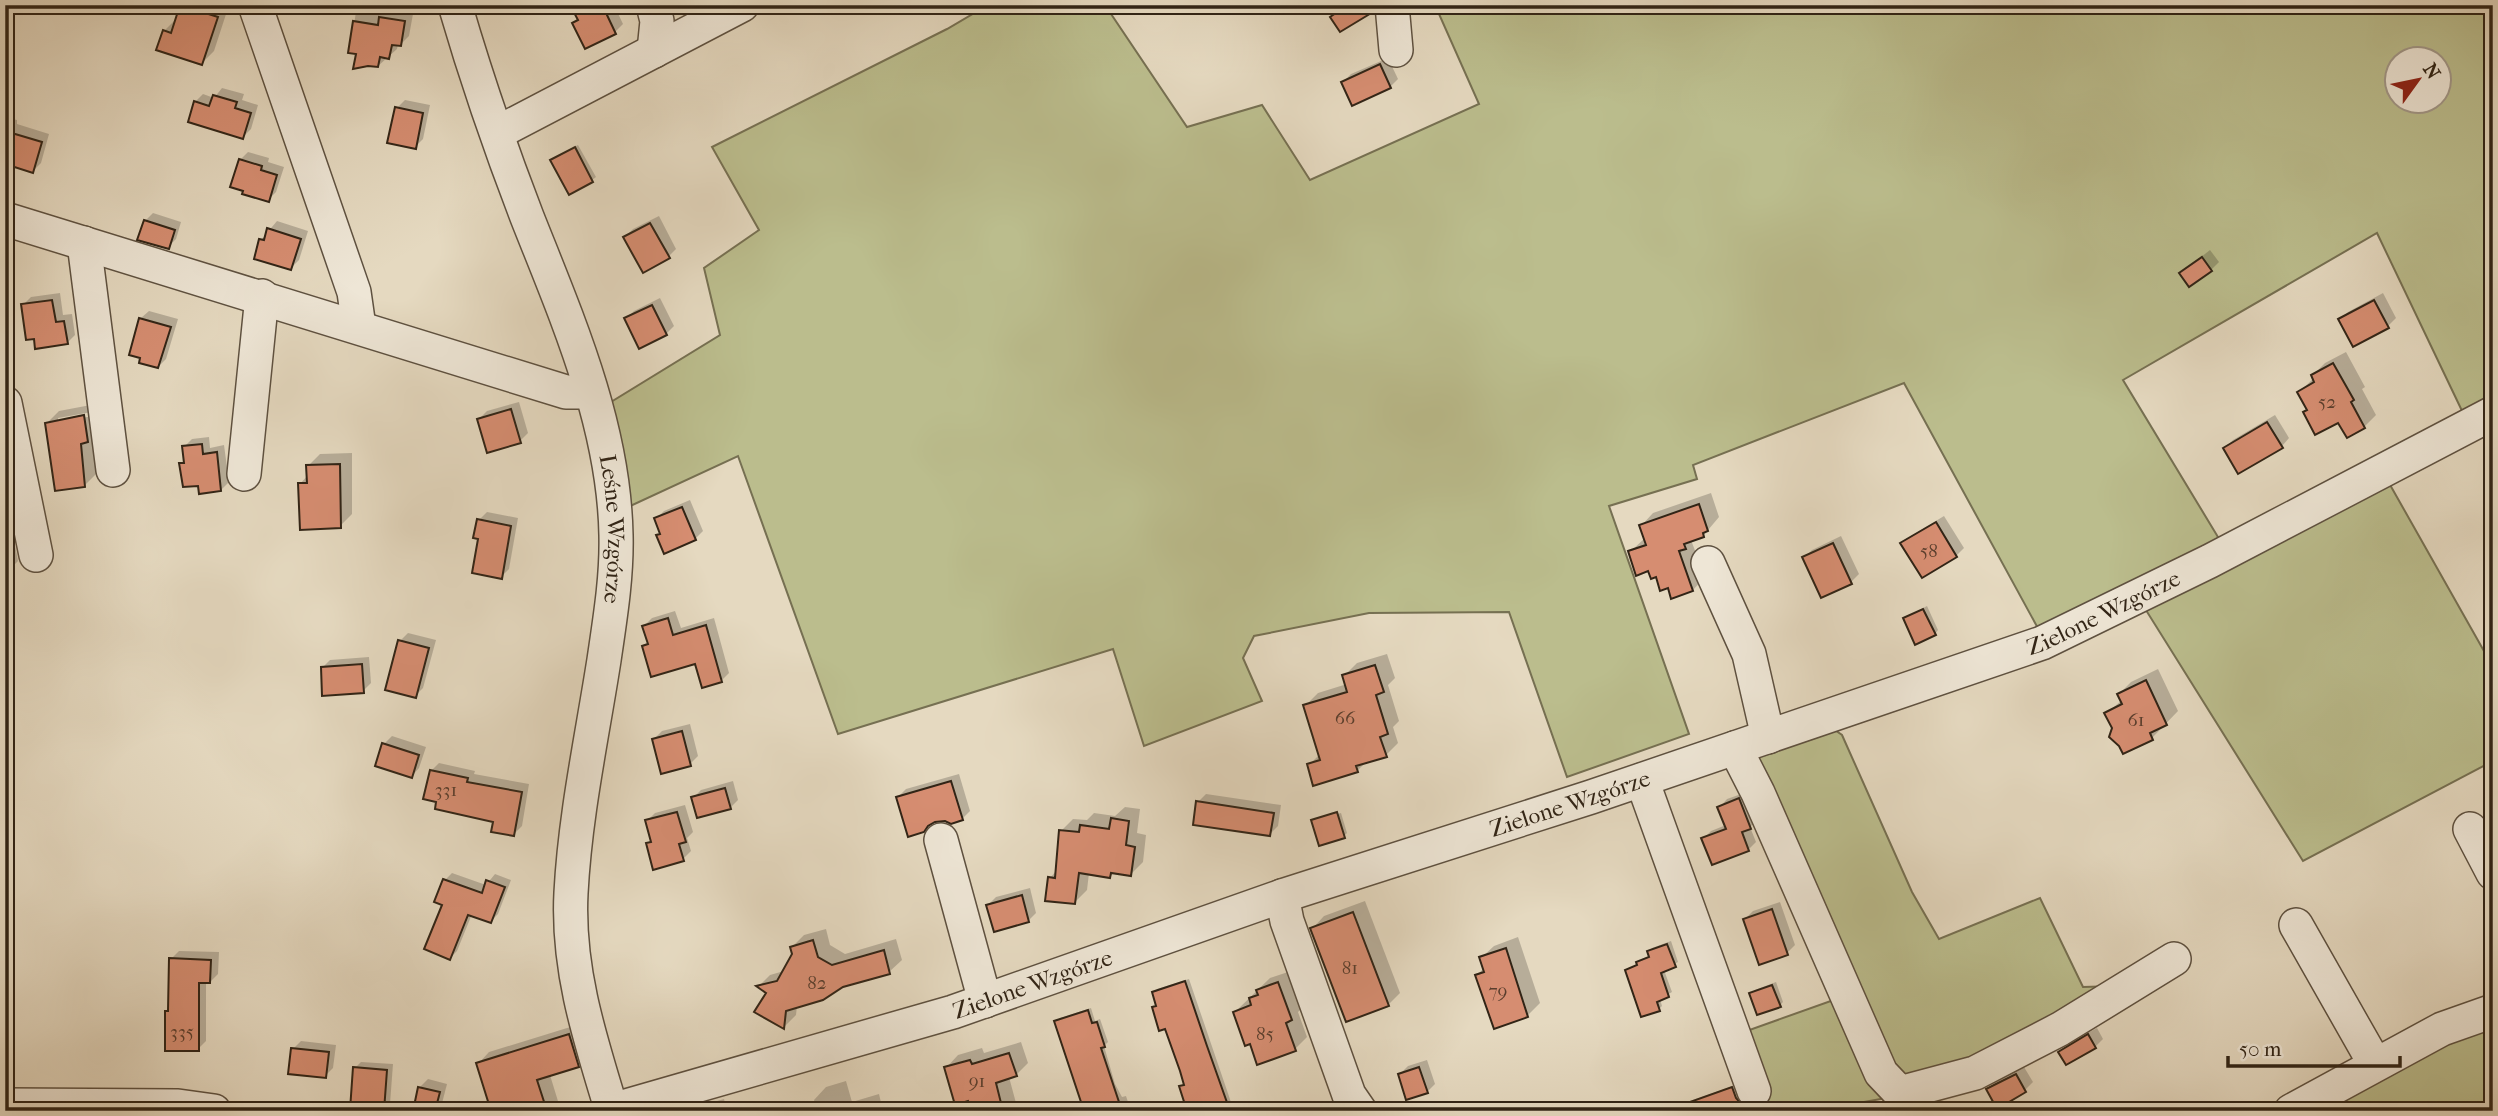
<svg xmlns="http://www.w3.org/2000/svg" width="2498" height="1116" font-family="'IM FELL French Canon',serif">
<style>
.green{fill:#bbbd8d;stroke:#767052;stroke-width:2;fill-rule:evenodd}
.shadow{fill:#0003;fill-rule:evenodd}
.building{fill:#d68d71;stroke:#312416;stroke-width:2}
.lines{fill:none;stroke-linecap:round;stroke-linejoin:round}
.minor-casing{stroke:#5e5140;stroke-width:36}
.minor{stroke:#eee6d6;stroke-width:33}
.labels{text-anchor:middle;stroke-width:7;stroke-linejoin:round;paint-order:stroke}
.number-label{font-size:19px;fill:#5a3e2d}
.street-label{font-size:23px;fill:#312416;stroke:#eee6d6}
</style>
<rect width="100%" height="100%" fill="#e5d9c0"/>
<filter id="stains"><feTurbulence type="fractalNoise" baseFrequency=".00286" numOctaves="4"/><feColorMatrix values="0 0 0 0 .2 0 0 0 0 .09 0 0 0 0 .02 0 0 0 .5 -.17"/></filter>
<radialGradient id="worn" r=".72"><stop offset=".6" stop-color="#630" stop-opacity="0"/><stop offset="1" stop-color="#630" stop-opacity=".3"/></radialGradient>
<g class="green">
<path d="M988,5H1105L1187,127L1262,105L1310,180L1479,104L1435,5H2493V399L2464,415L2377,233L2123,380L2221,542L2040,632L1904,383L1693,465L1697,479L1609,506L1689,734L1567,777L1509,612L1369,613L1254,636L1243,658L1262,701L1144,746L1113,649L838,734L738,456L626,508L611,402L720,335L704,268L759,230L712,147L947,29ZM2396,60H2438V102H2396Z"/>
<polygon points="2389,483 2493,667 2493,761 2303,861 2144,607"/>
<polygon points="1832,728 1842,735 1912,892 1939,939 2040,898 2083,987 2117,986 1969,1067 1905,1084 1894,1069 1752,755"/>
<polygon points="1842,997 1892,1097 1847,1105 1850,1111 1749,1111 1724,1039"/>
<polygon points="2493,1023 2493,1111 2321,1111 2357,1088"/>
</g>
<g class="shadow">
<polygon points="229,5 214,51 202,63 164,31 176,19 182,6"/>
<polygon points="357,5 384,5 383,9 413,14 409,36 401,44 398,44 397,49 378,66 358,53 350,51"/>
<polygon points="572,5 614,5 623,24 615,32 574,24 579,19"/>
<polygon points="1388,58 1398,79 1390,87 1343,82 1351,74"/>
<polygon points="222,88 244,94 242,100 258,105 251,129 243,137 195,102 203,94 214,98"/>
<polygon points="405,100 430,105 423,139 415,147 397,108"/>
<polygon points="5,117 17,120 17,124 49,134 41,163 33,171 5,162"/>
<polygon points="578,145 596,177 592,180 556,157"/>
<polygon points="248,152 269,158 268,162 284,167 276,192 268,200 240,160"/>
<polygon points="153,213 181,222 176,239 168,247 145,221"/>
<polygon points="659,216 676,249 668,257 625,237 633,229"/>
<polygon points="277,221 308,231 299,260 291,268 261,240"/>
<polygon points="2210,250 2219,262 2211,270 2181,273"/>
<polygon points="60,293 63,315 72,314 75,335 67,343 35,337 23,305 31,297"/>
<polygon points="2383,293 2396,318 2388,326 2353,345 2340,320 2348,312"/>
<polygon points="660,298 674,326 666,334 626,319 634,311"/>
<polygon points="149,311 178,319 166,359 158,367 142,357 131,354 141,318"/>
<polygon points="2346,352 2365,387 2362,389 2376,415 2364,427 2308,409 2299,392 2314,378 2313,375 2325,363"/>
<polygon points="519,402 528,433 520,441 479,419 487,411"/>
<path d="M96,404L93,435L97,473L84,486L47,423L59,411ZM92,412L93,416L58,422V418Z"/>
<polygon points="2275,415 2289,438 2282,446 2225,448 2233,440"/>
<polygon points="209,437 210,448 224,445 229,482 221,490 199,484 181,464 185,459 184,447 192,439"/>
<polygon points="352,453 352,514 340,526 300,484 308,475 308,466 320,454"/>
<polygon points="5,467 15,509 9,515 18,561 11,568 5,569"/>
<polygon points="1711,493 1719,517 1703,536 1691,540 1705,577 1693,590 1669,586 1630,552 1645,538 1641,526 1653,513"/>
<polygon points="690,500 703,531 695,539 658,535 661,533 656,519 664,511"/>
<polygon points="487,512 518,518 509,569 501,577 480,537 479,520"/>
<polygon points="1944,516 1964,548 1956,556 1903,543 1911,536"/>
<polygon points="1841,536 1859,574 1851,582 1804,558 1812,550"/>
<polygon points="1927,606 1938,630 1935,634 1905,618"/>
<polygon points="675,611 681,628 714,618 729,673 721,681 697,662 644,646 649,641 644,626 652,618"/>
<polygon points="408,633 436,640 423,688 415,696 400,641"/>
<polygon points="1387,654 1395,678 1388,685 1399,721 1393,727 1398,743 1386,755 1367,761 1357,771 1309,765 1320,754 1305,706 1318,693 1347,684 1344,676 1357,663"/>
<polygon points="369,657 371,683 363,691 322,668 330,660"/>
<polygon points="2158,669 2178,711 2152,738 2124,752 2107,713 2122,700 2119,694 2131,682"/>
<polygon points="690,724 698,756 690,764 654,739 662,731"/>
<polygon points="392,736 426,747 419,768 412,776 384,744"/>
<polygon points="439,763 475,771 474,774 529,784 522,826 514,834 495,820 438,800 431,771"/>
<polygon points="959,774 970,811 962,819 932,822 898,797 906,789"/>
<polygon points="733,781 738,800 730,808 693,798 701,790"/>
<polygon points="1747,792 1758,819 1750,827 1756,842 1748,850 1703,839 1711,831 1726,825 1720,807 1727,799"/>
<polygon points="1206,794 1281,805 1278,826 1270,834 1198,802"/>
<polygon points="685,805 693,832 687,838 691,851 683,859 648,844 652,839 647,821 655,813"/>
<polygon points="1125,807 1140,809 1137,833 1146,835 1143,862 1131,874 1114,872 1110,877 1089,873 1087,890 1075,902 1050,878 1057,870 1061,831 1073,819 1087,820 1094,813 1115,816"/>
<polygon points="1341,813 1347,833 1344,836 1314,821"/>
<polygon points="452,873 486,885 495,874 511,880 498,914 491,921 472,914 457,951 450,958 444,904 437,901 445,880"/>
<polygon points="1030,888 1036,913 1028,921 988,905 996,897"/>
<polygon points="1365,901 1400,993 1388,1005 1312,929 1324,916"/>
<polygon points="1780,902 1795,945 1787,953 1745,919 1753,911"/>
<polygon points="826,929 830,945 845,954 896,939 902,960 889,972 842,985 797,1006 796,1015 784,1027 768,993 759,986 770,975 784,971 794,954 792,947 804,935"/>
<polygon points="1518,937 1540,1003 1527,1016 1477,975 1484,968 1481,958 1494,946"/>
<polygon points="1671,941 1678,962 1664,970 1672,992 1660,999 1662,1006 1659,1009 1627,970 1639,964 1642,959 1650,956 1649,952 1652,948"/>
<polygon points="179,951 219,952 218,974 210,982 206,981 206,1041 198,1049 166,1012 170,1008 171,959"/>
<polygon points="1291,971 1303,1007 1298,1012 1307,1037 1295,1049 1251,1042 1235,1012 1270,978"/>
<polygon points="1189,979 1234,1111 1195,1111 1181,1087 1185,1083 1166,1027 1153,1008 1157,1004 1154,993 1157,989"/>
<polygon points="1776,982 1783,1002 1780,1005 1751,993 1755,990"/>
<polygon points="1091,1008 1095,1021 1100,1019 1108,1042 1104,1046 1115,1084 1122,1097 1126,1096 1131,1111 1086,1111 1056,1022 1060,1018"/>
<polygon points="580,1024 589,1055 578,1066 550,1075 561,1111 493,1111 478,1064 489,1052"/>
<polygon points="2097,1028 2103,1039 2095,1047 2060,1052 2068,1044"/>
<polygon points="301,1041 336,1045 333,1068 325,1076 293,1049"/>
<polygon points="1021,1042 1028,1063 1016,1075 1009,1077 1016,1103 1009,1111 973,1111 970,1099 946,1068 958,1055 982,1048 984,1053"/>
<polygon points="1427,1060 1435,1084 1427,1092 1400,1074 1408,1066"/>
<polygon points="361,1062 393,1064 390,1104 384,1111 355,1068"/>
<polygon points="2024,1067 2033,1082 2025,1090 1998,1106 1988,1089 1996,1081"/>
<polygon points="428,1079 447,1084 440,1111 415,1111 420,1087"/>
<polygon points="846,1081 852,1102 879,1094 883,1111 817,1111 814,1100 826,1087"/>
<polygon points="1736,1085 1746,1102 1743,1105 1728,1111 1675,1109 1678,1105"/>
<polygon points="724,1099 727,1111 690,1111 693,1108"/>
</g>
<g class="building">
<polygon points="180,5 218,17 202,65 156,50 163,30 171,33"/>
<polygon points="570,5 609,5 607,15 616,34 585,49 572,23 578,20"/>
<polygon points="1348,5 1373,5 1373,12 1340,32 1330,17"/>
<polygon points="379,17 405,21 401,46 392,45 389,59 380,57 378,67 368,66 353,69 356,54 348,53 353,21 378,25"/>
<polygon points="1380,64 1391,88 1352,106 1341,82"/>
<polygon points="213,95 237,102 235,108 251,113 243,139 188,122 194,101 209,106"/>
<polygon points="395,107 423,113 416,149 387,143"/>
<polygon points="5,131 42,142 33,173 5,164"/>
<polygon points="575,147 593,182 569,195 550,160"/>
<polygon points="239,159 262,166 261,170 277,175 269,202 242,194 243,191 230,187"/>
<polygon points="144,220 175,230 169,249 137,240"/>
<polygon points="650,223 670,258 643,273 623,237"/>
<polygon points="267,228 301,239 291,270 254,259 259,239 264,240"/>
<polygon points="2202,257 2212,271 2189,287 2179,273"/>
<polygon points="52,300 56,322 64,321 68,344 35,349 34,339 26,340 21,304"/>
<polygon points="2374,300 2389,328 2353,347 2338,319"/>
<polygon points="652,305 667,335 639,349 624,318"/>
<polygon points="139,318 171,327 158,368 139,363 140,358 129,355"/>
<polygon points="2333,363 2354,400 2351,402 2365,428 2347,438 2338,423 2315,435 2303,412 2307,410 2297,392 2314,382 2311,375"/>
<polygon points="511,409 521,443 487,453 477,419"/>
<polygon points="84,415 88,442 81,444 85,487 55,491 45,423"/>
<polygon points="2267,422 2283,448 2238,474 2223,448"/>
<polygon points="202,444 203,454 217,452 221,491 199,494 198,486 183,487 179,463 184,463 182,446"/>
<polygon points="340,464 341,528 300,530 298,483 307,483 306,465"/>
<polygon points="1699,504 1708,531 1703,533 1704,537 1684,544 1686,549 1679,551 1693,591 1671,599 1668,588 1660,591 1656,577 1651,579 1648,571 1636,576 1628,551 1646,545 1639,525"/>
<polygon points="682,507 696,540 664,554 656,535 660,534 654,518"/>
<polygon points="477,519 511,526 502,579 472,573 478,539 473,538"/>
<polygon points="1936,522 1957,557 1922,578 1900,543"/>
<polygon points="1833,543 1852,584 1821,598 1802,557"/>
<polygon points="1923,609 1936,635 1915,645 1903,618"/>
<polygon points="668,618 673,635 706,625 722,682 702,688 695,664 651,677 642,646 648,644 642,626"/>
<polygon points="398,640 429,648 416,698 385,690"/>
<polygon points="362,664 364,693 322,696 321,667"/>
<polygon points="1375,665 1384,692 1376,695 1388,734 1380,737 1387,757 1356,766 1358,772 1313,786 1307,764 1320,760 1303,705 1347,692 1342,675"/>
<polygon points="2146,680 2167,725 2150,733 2153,740 2123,754 2119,746 2109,737 2112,728 2104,713 2122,704 2117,694"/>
<polygon points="682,731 691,766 661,774 652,739"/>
<polygon points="382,743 419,755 412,778 375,766"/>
<polygon points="430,770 468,778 467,782 522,792 514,836 491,832 493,822 435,809 436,802 423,799"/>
<polygon points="951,781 963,820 951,824 945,821 935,822 928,826 924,832 908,837 896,797"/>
<polygon points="725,788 731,809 697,818 691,797"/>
<polygon points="1739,798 1751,829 1742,832 1749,851 1712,865 1701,838 1726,829 1717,807"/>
<polygon points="1196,801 1274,813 1270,836 1193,825"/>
<polygon points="677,812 686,842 679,844 684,861 653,870 646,843 651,842 645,820"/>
<polygon points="1337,812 1345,838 1319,846 1311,820"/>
<polygon points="1111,818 1129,821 1126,845 1135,847 1131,876 1111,873 1110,878 1079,873 1075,904 1045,901 1048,877 1055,878 1059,830 1079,832 1080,825 1109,829"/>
<polygon points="443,879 482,893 486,880 505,887 491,923 468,915 450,960 424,949 442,905 434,902"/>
<polygon points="1022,895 1029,922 994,932 986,905"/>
<polygon points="1772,909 1788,955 1759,965 1743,919"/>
<polygon points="1353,912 1389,1006 1346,1022 1310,928"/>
<polygon points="813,940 818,957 832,965 884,950 890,974 843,987 823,1000 786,1011 784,1029 754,1012 766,993 756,986 777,981 792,954 790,947"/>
<polygon points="1667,944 1676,967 1661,973 1669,997 1657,1002 1660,1011 1641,1017 1625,970 1637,965 1636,962 1649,957 1647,951"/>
<polygon points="1506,948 1528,1017 1494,1029 1475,975 1484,972 1479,957"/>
<polygon points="169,958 211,960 210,983 199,983 199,1051 165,1051 165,1011 168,1011"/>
<polygon points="1185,981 1207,1046 1230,1111 1187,1111 1179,1086 1184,1085 1180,1071 1165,1029 1159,1031 1152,1007 1156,1006 1152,992"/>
<polygon points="1278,982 1292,1020 1286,1023 1296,1051 1257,1065 1250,1044 1245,1046 1233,1012 1251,1005 1249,998 1258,995 1256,990"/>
<polygon points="1772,985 1781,1007 1757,1015 1749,993"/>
<polygon points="1088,1010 1092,1023 1097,1022 1105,1047 1101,1048 1122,1111 1084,1111 1054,1021"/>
<polygon points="569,1034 579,1067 537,1080 547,1111 491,1111 476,1063"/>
<polygon points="2088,1034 2096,1048 2066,1065 2058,1052"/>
<polygon points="291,1048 329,1052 326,1078 288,1074"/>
<polygon points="1009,1053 1017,1076 996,1083 1003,1111 971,1111 968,1101 955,1105 944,1067 970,1060 972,1064"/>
<polygon points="353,1067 387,1070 384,1111 350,1110"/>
<polygon points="1419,1067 1428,1093 1406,1100 1398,1074"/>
<polygon points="2016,1074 2026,1092 1997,1109 1986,1089"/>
<polygon points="418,1087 440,1092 435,1111 413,1111"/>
<polygon points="1732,1087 1736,1098 1744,1107 1733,1111 1674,1111 1673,1108"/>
</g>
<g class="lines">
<defs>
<g id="minor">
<polyline points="255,5 354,292 359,327"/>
<path id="s1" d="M455,5C476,77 500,147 527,217C567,318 614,424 616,535C617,577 610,619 604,660C592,737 575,815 571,893C567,969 590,1039 612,1111"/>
<polyline points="653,5 657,21 654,51"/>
<polyline points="1392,5 1396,50"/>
<polyline points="497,133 742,5"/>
<polyline points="5,219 566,392 591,392"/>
<polyline points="84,243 113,470"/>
<polyline points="5,403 36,555"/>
<polyline points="244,474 262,296"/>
<polyline points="1708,563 1749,654 1768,737"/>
<polyline points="1735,748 1758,793 1881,1073 1900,1093 1975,1073 2060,1029 2174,959"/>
<polyline points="1642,780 1754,1091"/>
<polyline points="2470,829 2493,873"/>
<polyline points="941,840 985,1001"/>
<polyline points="1282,896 1287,921 1349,1095 1360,1111"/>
<polyline points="2296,925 2375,1064"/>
<polyline points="5,1105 178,1106 214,1111"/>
<path id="s2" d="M612,1110L953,1012L1282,896L1591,797L2042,643L2210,561L2493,413"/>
<polyline points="2291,1111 2442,1029 2493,1011"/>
</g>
</defs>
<use href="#minor" class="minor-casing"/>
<use href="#minor" class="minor"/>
</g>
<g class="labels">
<g class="number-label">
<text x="2327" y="408">52</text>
<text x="1929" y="557">58</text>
<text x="1345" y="724">66</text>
<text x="2136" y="726">61</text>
<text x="446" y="796">331</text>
<text x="1350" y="974">81</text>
<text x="817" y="989">82</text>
<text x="1498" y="997">79</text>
<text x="182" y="1038">335</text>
<text x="1265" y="1040">85</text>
<text x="977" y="1087">91</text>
</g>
<g class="street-label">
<text dy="8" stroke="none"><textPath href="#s1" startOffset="550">Leśne Wzgórze</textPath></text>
<text dy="8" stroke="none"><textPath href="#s2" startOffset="1573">Zielone Wzgórze</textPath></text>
<text dy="8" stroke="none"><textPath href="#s2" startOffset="1006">Zielone Wzgórze</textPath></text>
<text dy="8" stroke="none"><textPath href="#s2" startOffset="439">Zielone Wzgórze</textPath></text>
</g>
</g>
<rect width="2498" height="1116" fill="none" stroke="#e5d9c0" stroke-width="28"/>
<rect x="7" y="7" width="2484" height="1102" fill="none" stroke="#312416" stroke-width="3.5"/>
<rect x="14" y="14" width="2470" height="1088" fill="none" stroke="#312416" stroke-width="2"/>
<g transform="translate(2418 80) rotate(57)"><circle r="33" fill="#eee6d6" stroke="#a29889" stroke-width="2"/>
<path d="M0-5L12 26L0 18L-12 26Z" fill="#8f2418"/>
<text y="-10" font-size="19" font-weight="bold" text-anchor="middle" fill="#312416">N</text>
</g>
<path d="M2228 1056v10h172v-10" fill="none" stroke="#312416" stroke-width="3.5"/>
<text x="2239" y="1056" font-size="21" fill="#312416" stroke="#eee6d6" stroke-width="5" paint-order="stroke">50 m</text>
<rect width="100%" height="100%" filter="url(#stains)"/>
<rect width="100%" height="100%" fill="url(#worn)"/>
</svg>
